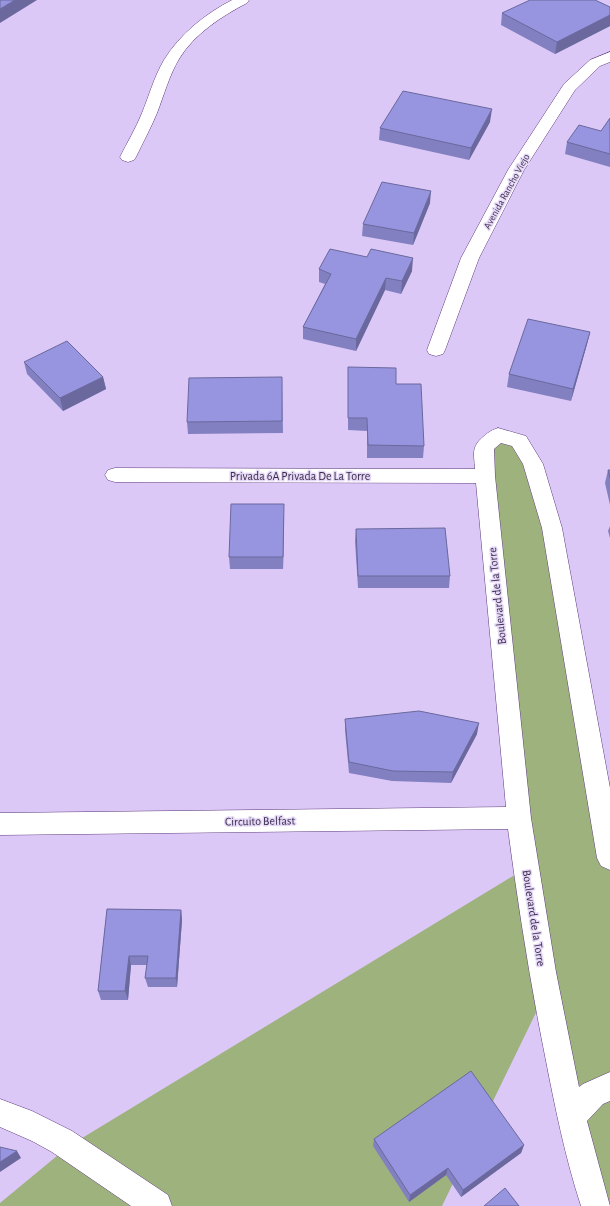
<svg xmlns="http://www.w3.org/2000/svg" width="610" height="1206" font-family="'Alegreya Sans',sans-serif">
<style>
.green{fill:#9eb27e}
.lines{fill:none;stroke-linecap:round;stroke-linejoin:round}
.minor-casing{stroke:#5d3c7d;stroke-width:1}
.minor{fill:#fff;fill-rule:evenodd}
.wall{fill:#8380c1}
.shaded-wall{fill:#6a689d}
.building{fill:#9895e0;stroke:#6a689d}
.labels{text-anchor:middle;stroke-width:3;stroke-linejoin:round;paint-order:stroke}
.far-street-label{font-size:10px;fill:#3a2c4a;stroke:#e6d9f8}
.street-label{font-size:12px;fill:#3a2c4a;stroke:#e6d9f8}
</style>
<rect width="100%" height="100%" fill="#dcc8f6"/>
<polygon class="green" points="498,435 519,441 533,464 610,858 610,1206 546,992 442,1206 0,1206 0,1203 69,1146 526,868 485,476"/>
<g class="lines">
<defs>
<g id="minor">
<path d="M232,0H249L247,3C222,16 194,34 179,59C169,76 164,95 157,113C151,128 143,142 136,157L134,160L128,162L122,160L120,157C127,143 136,128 142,113C149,96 154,77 164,60C180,34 205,14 232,0Z"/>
<polygon points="610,52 610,62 600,66 575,90 524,170 479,258 445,350 443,354 436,356 429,354 427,350 461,258 508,170 564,84 590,60"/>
<path d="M498,428L526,436L543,464L562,528L610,788V870L601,866L597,858L542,528L523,464L512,446L501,443L494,449L495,476L531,818L556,972L579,1087L583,1084L610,1072V1101L603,1104L587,1121L610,1206H581C565,1157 555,1107 545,1056C530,981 518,905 508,829L0,835V813L506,807L476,483L115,482L108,480L105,475L108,470L115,468L475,469C474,453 471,447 484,436C489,432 492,430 498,428Z"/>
<polygon points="0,1099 32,1111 72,1131 168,1195 172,1206 131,1206 52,1152 32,1141 0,1127"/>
</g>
</defs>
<use href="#minor" class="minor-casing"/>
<use href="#minor" class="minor"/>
</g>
<g class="wall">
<polygon points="610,7 610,26 555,54 501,25 502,13"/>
<polygon points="610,118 610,167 565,154 567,142 601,131"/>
<polygon points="490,122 469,160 379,140 380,128"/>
<polygon points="430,203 413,245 362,236 363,224"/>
<polygon points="319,269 412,271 401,294 385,290 356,351 303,339 303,327 325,284 319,282"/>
<polygon points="590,332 587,344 571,401 507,387 509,374"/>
<polygon points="24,362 103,377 106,389 63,411 27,374"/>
<polygon points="348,367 396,384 424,446 423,458 367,458 367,431 348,430"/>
<polygon points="282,377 283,433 188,434 187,422"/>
<polygon points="608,470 610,470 610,505 605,483"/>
<polygon points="284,516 283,569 230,569 229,557"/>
<polygon points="610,526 610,538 608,531"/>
<polygon points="356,529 450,576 449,588 358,588 355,541"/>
<polygon points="345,719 477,734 451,783 392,781 349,773 345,730"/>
<polygon points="107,909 181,910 182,920 177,987 148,987 145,978 147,965 131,965 128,1000 101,1000 98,991"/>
<polygon points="374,1139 524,1145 521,1153 461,1197 446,1175 409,1202 373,1146"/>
</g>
<g class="shaded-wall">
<polygon points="15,0 37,0 0,23 0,9"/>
<polygon points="610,15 610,26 555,54 557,42"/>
<polygon points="492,109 490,122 469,160 471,148"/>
<polygon points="431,191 430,203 413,245 414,233"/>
<polygon points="413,258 412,271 401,294 402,281"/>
<polygon points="386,278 385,290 356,351 356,339"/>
<polygon points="590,332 587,344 571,401 573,389"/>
<polygon points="103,377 106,389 63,411 60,398"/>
<polygon points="284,504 284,516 283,569 283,557"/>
<polygon points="479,723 477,734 451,783 453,772"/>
<polygon points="181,910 182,920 177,987 176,978"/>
<polygon points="129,956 131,965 128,1000 125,991"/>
<polygon points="524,1145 521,1153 461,1197 463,1190"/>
<polygon points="17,1151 21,1158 0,1172 0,1162"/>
<polygon points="448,1168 446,1175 409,1202 410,1195"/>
</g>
<g class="building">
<polygon points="0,0 15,0 0,9"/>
<polygon points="530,0 595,0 610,7 610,15 557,42 502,13"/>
<polygon points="403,91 492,109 471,148 380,128"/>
<polygon points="610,118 610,154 567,142 579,125 601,131"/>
<polygon points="382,182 431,191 414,233 363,224"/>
<polygon points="330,249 367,257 371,249 413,258 402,281 386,278 356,339 303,327 331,274 319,269"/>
<polygon points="528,319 590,332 573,389 509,374"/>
<polygon points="67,341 103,377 60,398 24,362"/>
<polygon points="348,367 396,368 396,384 421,384 424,446 368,445 367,418 348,418"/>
<polygon points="282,377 282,421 187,422 189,378"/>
<polygon points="608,470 610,470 610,478"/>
<polygon points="231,504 284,504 283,557 229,557"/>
<polygon points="445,528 450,576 358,576 356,529"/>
<polygon points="419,711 479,723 453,772 393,771 349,762 345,719"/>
<polygon points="107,909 181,910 176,978 145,978 148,956 129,956 125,991 98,991"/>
<polygon points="471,1071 524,1145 463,1190 448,1168 410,1195 374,1139"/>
<polygon points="0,1147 17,1151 0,1162"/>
<polygon points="505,1188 519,1206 484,1206"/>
</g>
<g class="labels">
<g class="far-street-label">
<text transform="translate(506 191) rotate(-61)" y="4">Avenida Rancho Viejo</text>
</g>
<g class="street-label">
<text x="300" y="480">Privada 6A Privada De La Torre</text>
<text transform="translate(497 596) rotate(-96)" y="4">Boulevard de la Torre</text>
<text transform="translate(260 821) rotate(-1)" y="4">Circuito Belfast</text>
<text transform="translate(534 918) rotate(81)" y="4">Boulevard de la Torre</text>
</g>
</g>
</svg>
